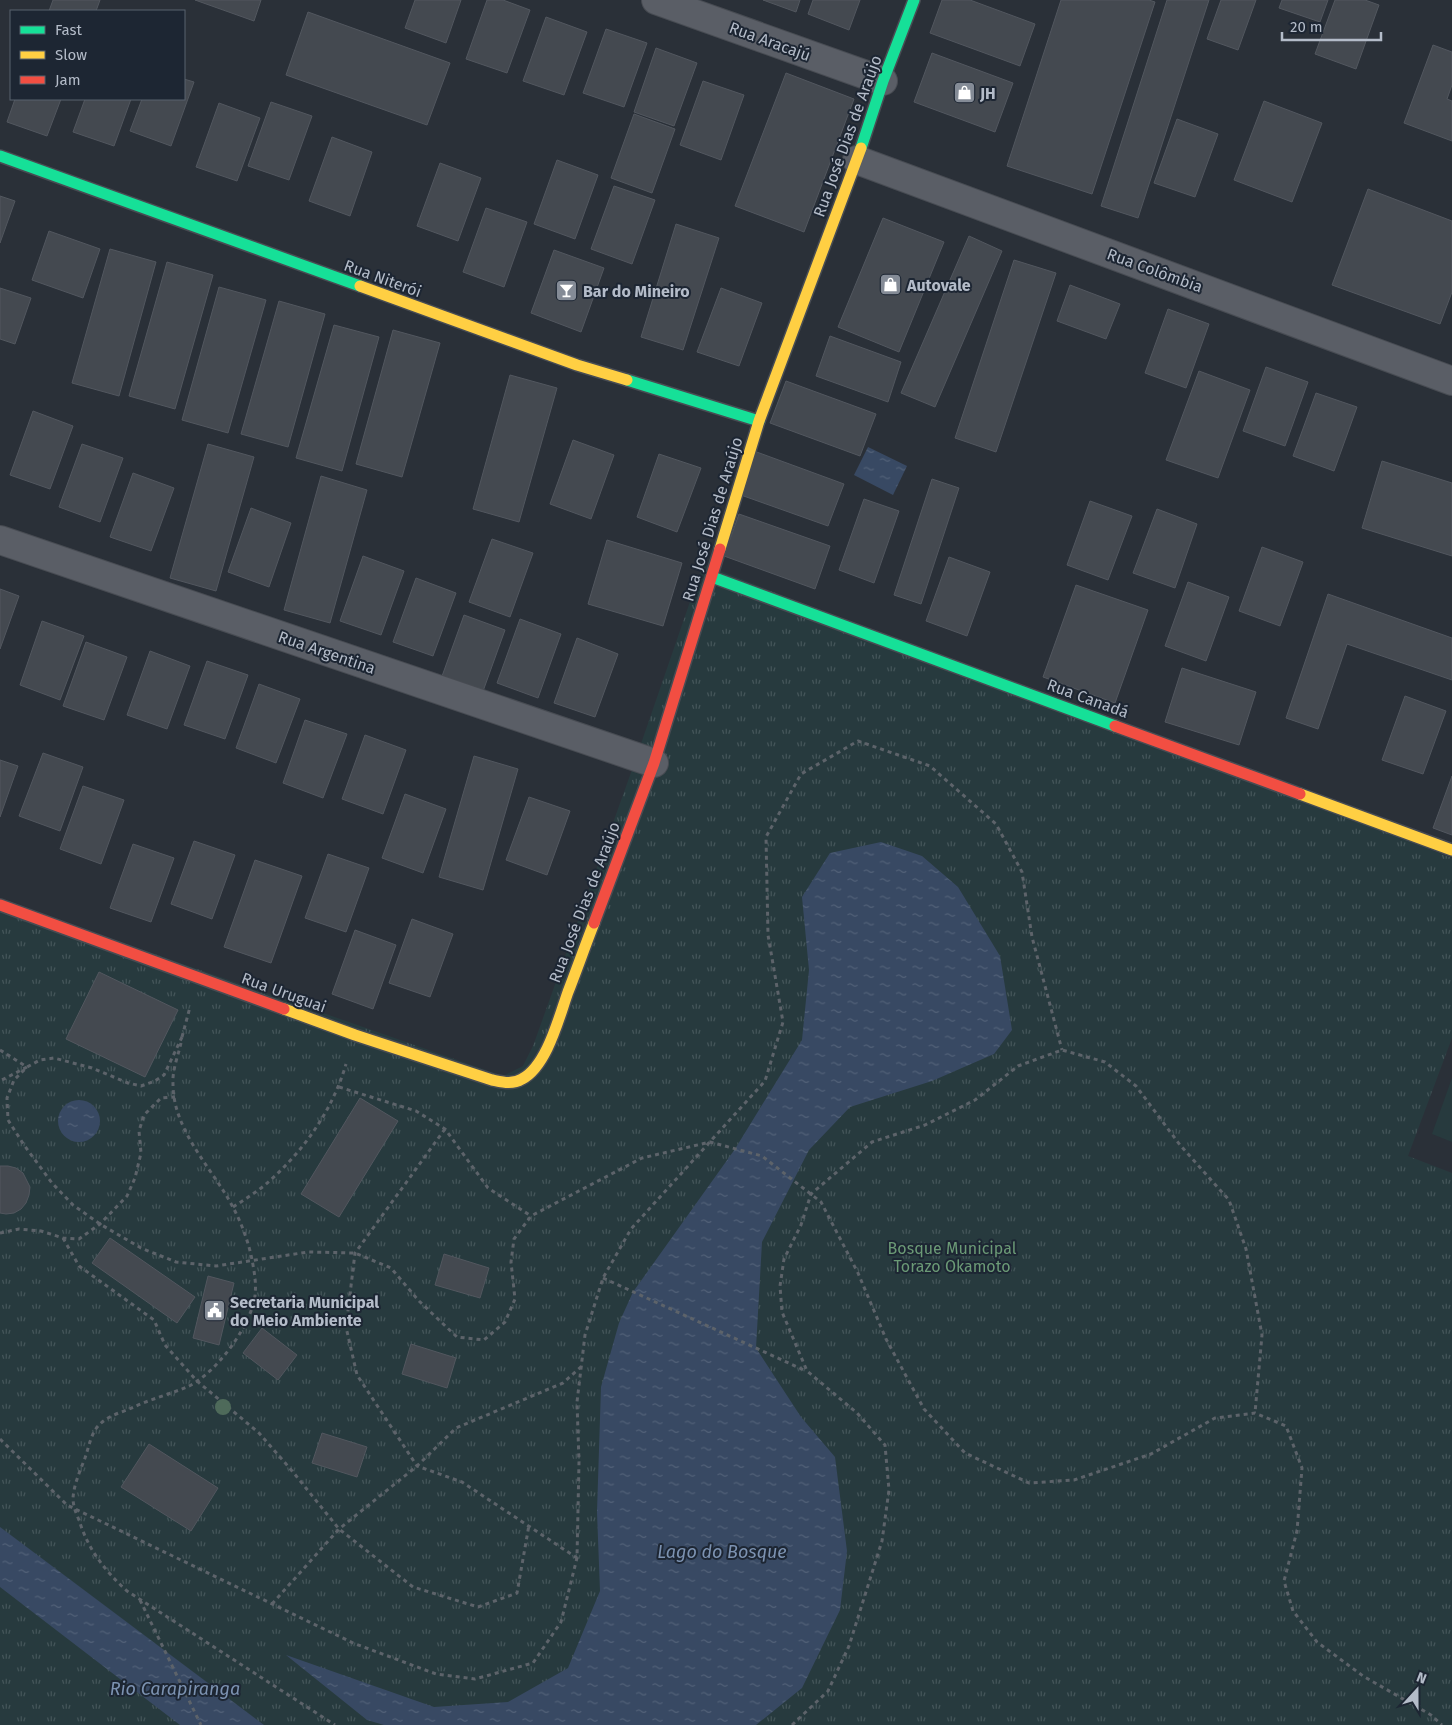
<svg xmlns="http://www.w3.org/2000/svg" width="1452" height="1725" font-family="'Fira Sans',sans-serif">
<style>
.grass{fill:url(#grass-tufts)}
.pitch{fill:#273a3e}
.water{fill:url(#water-ripples)}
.building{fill:#444950;stroke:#52575f}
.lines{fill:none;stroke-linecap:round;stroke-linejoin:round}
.street-casing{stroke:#484c53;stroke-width:30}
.fast-casing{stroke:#484c53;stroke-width:14}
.slow-casing{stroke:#484c53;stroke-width:14}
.jam-casing{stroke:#484c53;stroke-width:14}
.path{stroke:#5d636a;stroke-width:3;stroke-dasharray:4 4;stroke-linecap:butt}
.street{stroke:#5a5e66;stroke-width:28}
.fast{stroke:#16e098;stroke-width:11}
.slow{stroke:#ffcf43;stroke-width:11}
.jam{stroke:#f24e42;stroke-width:11}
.tree{fill:#4e6a5a}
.labels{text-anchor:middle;stroke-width:4;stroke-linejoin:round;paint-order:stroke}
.street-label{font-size:16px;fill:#b4bcc9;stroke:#1d2633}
.poi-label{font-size:16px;font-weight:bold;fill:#b4bcc9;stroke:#1d2633;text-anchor:start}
.park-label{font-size:16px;fill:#6b9a76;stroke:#1d2633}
.water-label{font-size:18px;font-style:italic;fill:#7c92b1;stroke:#1d2633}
</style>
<defs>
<pattern id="grass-tufts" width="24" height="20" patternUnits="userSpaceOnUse" patternTransform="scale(1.25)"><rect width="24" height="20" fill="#273a3e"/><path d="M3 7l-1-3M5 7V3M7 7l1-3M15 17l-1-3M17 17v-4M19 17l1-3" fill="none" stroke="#445559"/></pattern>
<pattern id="water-ripples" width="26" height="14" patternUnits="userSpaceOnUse" patternTransform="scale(1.25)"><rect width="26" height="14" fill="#384963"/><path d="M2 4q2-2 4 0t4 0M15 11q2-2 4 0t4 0" fill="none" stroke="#526178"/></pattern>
</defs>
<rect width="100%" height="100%" fill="#2a3038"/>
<polygon class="grass" points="703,564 1452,858 1452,1038 1408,1156 1452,1173 1452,1725 0,1725 0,900 503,1076 523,1066 533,1046 633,767"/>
<polygon class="pitch" points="1452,1078 1452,1142 1432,1134"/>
<g class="water">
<polygon points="868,447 907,466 893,495 854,475"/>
<polygon points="881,842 922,856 958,887 1000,956 1012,1030 994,1054 932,1081 850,1107 809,1150 762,1242 756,1348 801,1417 835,1457 847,1551 840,1610 802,1688 756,1725 384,1725 367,1720 286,1655 434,1707 508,1702 568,1668 600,1591 597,1512 601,1387 619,1323 633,1292 735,1149 802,1040 809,970 802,897 830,853"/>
<circle cx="79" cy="1121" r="21"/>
<polygon points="0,1527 264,1725 180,1725 0,1587"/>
</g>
<g class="building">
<polygon points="53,0 100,0 96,11 49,11"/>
<polygon points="195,0 261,0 254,21"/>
<polygon points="415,0 461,0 446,43 405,28"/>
<polygon points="487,0 503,0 530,10 507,73 466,59"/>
<polygon points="763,0 800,0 796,12"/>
<polygon points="813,0 860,0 849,30 808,14"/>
<polygon points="942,0 970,0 1035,24 1020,66 930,33"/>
<polygon points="1061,0 1149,0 1155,2 1092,194 1007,166"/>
<polygon points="1167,0 1209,0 1138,218 1101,206"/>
<polygon points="1221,0 1256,0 1238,50 1207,39"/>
<polygon points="1282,0 1328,0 1320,22 1279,8"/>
<polygon points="1335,0 1365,0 1379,5 1356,69 1315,54"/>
<polygon points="308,12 450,63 427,125 286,75"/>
<polygon points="546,17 587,32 564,95 523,81"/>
<polygon points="606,29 647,43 624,107 583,93"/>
<polygon points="1433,45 1452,52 1452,85 1447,99 1452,101 1452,141 1404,123"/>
<polygon points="656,48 697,63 674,126 634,112"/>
<polygon points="932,53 1013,83 995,132 914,102"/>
<polygon points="786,73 854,99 804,232 735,206"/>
<polygon points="184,79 194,82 171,146 130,131 142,99 184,99"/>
<polygon points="703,81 744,95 721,160 680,145"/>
<polygon points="15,99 61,99 47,136 7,122"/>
<polygon points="85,99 131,99 114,146 73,132"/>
<polygon points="1264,101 1322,123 1292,202 1234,180"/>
<polygon points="271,102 312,116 289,180 248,166"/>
<polygon points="219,103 260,118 237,181 196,167"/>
<polygon points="634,114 675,129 652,193 611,178"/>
<polygon points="1177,119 1218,134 1195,197 1154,183"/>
<polygon points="332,137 372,152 350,216 309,201"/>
<polygon points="557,160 598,175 575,239 534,224"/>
<polygon points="440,163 481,178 458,241 417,226"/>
<polygon points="614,186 655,200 632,264 591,249"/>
<polygon points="1368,189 1452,221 1452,292 1440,324 1332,285"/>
<polygon points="0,196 15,201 0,243"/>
<polygon points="486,208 527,222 504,287 463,272"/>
<polygon points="883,218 944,242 899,352 838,327"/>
<polygon points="676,224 719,238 683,350 641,337"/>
<polygon points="49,231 100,249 83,298 32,280"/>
<polygon points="969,236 1002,251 935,407 901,393"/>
<polygon points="110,249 156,262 119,396 72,383"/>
<polygon points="554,250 604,268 581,332 531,313"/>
<polygon points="1014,260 1056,273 996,452 955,438"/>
<polygon points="167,262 213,275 175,409 129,396"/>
<polygon points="1070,285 1120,304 1106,339 1057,321"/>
<polygon points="219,287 266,300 228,433 182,420"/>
<polygon points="0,288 31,298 15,344 0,339"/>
<polygon points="721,288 762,303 739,366 697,352"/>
<polygon points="279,301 325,314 288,447 241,434"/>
<polygon points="1168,309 1209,324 1186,388 1145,373"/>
<polygon points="334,325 379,337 342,471 296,458"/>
<polygon points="393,330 440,343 402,477 356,464"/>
<polygon points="830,336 901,362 888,402 816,376"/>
<polygon points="1266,367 1308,382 1285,446 1243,431"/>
<polygon points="1199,371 1250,390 1218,478 1166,460"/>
<polygon points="510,375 557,388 519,522 473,509"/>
<polygon points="786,381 876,414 860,456 770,423"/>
<polygon points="1316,393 1357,407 1334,471 1293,456"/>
<polygon points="33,411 73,426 50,489 10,475"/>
<polygon points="573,440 614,455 591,519 550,504"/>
<polygon points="82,444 123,458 100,522 59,507"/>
<polygon points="208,444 254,457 216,591 170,578"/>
<polygon points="754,451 844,484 828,526 738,494"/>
<polygon points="659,454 701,468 677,532 637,517"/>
<polygon points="1382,461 1452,483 1452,556 1362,528"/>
<polygon points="133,473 174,488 151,551 110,537"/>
<polygon points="321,476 367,490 330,623 284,610"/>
<polygon points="932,479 959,488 921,604 894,595"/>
<polygon points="864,499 899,511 874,583 839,570"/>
<polygon points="1090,501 1132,516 1108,580 1067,565"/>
<polygon points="251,508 291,523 269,587 228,572"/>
<polygon points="1157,509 1197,524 1175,588 1133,573"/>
<polygon points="739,514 830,546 815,589 724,556"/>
<polygon points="492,539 533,553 510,617 469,602"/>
<polygon points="607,540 682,563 663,626 588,604"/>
<polygon points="1262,547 1303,562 1280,626 1239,611"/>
<polygon points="363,556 404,571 381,635 340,621"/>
<polygon points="949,557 990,572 967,636 926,621"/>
<polygon points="416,578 456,593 433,656 393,642"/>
<polygon points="1188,582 1229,597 1206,661 1165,646"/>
<polygon points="1076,585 1148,610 1115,703 1043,677"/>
<polygon points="0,589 19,596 0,649"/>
<polygon points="1328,594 1452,638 1452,680 1347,644 1318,729 1286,718"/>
<polygon points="464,615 505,630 482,694 441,679"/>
<polygon points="520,619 561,634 538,698 497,683"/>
<polygon points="42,621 84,636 60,700 20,685"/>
<polygon points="577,638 618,654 595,717 554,703"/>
<polygon points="86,642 127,657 104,720 63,706"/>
<polygon points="150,651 190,666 167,729 127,715"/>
<polygon points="207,661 248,675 225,739 184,725"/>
<polygon points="1182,668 1256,692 1239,745 1165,722"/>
<polygon points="259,684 300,699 276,763 236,748"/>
<polygon points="1405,696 1446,711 1423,774 1382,760"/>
<polygon points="305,720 347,734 323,798 283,783"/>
<polygon points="365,735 406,750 383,814 342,799"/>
<polygon points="43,753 83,767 60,831 19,816"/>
<polygon points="474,756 518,769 483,890 439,877"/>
<polygon points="0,760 18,766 0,817"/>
<polygon points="1452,776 1452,835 1433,828"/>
<polygon points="83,786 124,800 101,864 60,849"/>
<polygon points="405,794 446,809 423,873 382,858"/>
<polygon points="529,797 570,811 547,875 506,860"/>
<polygon points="194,841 235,855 212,919 171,904"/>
<polygon points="133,844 174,858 151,922 110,908"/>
<polygon points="328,854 369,868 346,932 305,918"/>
<polygon points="255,860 302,876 271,963 224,947"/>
<polygon points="412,919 453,934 430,997 389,983"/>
<polygon points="355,930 396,945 373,1009 332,994"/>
<polygon points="99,972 178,1010 145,1077 66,1039"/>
<polygon points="360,1098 398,1121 339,1217 301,1194"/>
<polygon points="0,1166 8,1166 16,1168 23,1173 30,1187 29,1195 26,1203 21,1209 14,1213 6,1214 0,1213"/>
<polygon points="110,1238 195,1297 177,1323 92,1263"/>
<polygon points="444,1254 489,1268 480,1298 435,1285"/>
<polygon points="208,1276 234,1283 219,1345 193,1338"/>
<polygon points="262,1328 297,1355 278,1380 243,1353"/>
<polygon points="411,1344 456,1358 447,1388 402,1374"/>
<polygon points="322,1433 367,1447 357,1477 312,1463"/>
<polygon points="149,1444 218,1488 191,1531 121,1487"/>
</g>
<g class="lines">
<defs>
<g id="street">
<polyline points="656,0 883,81"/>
<polyline points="857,160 1452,381"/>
<polyline points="0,540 654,763"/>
</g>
<g id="fast">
<polyline points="861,148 883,81 914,0"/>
<polyline points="0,156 360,286"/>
<polyline points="627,380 759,421"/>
<polyline points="712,577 1115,726"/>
</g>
<g id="slow">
<polyline points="360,286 577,365 627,380"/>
<polyline points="720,549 759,421 861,148"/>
<polyline points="1300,794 1452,850"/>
<path d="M284,1009L355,1035L492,1080C502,1082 512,1085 522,1079C547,1066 559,1017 568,992C577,969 585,946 594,923"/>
</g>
<g id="jam">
<polyline points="1115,726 1300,794"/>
<polyline points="0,905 284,1009"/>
<polyline points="594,923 654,763 720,549"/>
</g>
</defs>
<use href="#street" class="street-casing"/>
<use href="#fast" class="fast-casing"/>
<use href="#slow" class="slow-casing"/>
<use href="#jam" class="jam-casing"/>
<g class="path">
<polyline points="182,1037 164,1075 155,1081 141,1086 128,1083 92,1068 54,1058 40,1060 27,1067 14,1080 7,1098 8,1120 24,1145 52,1183 73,1205 100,1224 141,1248 176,1262 216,1266 308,1252 355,1253 391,1268 419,1301 457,1337 484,1340 505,1322 515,1299 511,1262 514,1239 531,1216 642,1158 710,1142 762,1156 821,1202 858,1273 886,1339 924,1409 965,1453 1029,1483 1074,1480 1151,1454 1215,1418 1255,1413 1286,1426 1302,1468 1297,1531 1284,1581 1293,1611 1317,1642 1363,1676 1431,1715 1442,1725"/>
<polyline points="182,1037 190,1007"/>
<path d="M181,1043C178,1056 172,1071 173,1084C173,1126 205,1161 226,1195C239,1216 249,1241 253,1265C257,1287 257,1300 247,1320C236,1344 211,1376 187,1387C170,1394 151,1399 134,1407C123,1412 109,1415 100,1424C91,1432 89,1447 85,1458C80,1471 74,1484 73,1498C73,1506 76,1513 79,1520C88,1549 104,1570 127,1591L335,1725"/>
<polyline points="0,1050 27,1067 0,1081"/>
<polyline points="339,1087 416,1111 445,1129 488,1188 531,1216"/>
<polyline points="445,1129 355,1253 346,1327 357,1375 417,1466 462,1482 577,1558"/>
<path d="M233,1207C244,1200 255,1193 265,1185C302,1153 332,1112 346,1064"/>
<polyline points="0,1233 19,1229 41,1231 63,1238 79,1239 100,1224 127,1196 135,1178 141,1153 139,1131 144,1115 161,1098 175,1097"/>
<polyline points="63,1238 79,1266 154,1320 165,1345 197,1381 259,1433 293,1472 339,1529 413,1587 478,1607 517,1593 529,1525"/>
<polyline points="603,1278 806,1371"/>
<polyline points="0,1439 67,1505 353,1643 436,1674 475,1679 533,1663 561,1622 577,1558 579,1462 577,1402 585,1335 603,1278 631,1229 765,1081 783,1022 768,935 766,837 801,774 858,741 930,766 996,824 1022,872 1032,937 1062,1050"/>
<polyline points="140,1600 201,1725"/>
<polyline points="272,1604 339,1529 417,1466 456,1428 563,1383 582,1366"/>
<polyline points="792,1725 828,1691 849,1646 882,1541 889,1490 885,1445 857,1413 807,1371 782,1312 780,1286 784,1259 801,1225 811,1194 872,1142 925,1125 975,1100 1018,1066 1062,1050 1105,1062 1136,1086 1180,1145 1229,1200 1246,1249 1262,1335 1255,1413"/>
</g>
<use href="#street" class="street"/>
<use href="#fast" class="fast"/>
<use href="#slow" class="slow"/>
<use href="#jam" class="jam"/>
</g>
<circle class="tree" cx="223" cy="1407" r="8"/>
<defs>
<symbol id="shop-square" viewBox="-11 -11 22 22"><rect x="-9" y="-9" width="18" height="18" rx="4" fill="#848b96" stroke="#1d2633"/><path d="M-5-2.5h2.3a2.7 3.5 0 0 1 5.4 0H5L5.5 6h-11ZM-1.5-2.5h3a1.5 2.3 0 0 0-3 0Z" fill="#fff"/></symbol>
<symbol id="bar-square" viewBox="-11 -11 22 22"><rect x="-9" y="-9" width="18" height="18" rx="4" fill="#848b96" stroke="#1d2633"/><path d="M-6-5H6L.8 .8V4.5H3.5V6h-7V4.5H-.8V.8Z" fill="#fff"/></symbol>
<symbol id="civic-square" viewBox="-11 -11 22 22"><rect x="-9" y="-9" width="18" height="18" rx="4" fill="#848b96" stroke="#1d2633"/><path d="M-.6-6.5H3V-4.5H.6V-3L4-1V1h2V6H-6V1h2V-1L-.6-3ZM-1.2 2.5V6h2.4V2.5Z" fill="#fff"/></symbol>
</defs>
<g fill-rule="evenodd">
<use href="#shop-square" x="952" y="80" width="25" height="25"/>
<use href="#shop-square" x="878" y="272" width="25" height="25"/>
<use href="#bar-square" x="554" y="278" width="25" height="25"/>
<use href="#civic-square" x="202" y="1298" width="25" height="25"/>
</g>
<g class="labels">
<g class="street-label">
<text transform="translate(770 41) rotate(20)" y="6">Rua Aracajú</text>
<text transform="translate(847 136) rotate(-70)" y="6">Rua José Dias de Araújo</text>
<text transform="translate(1155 270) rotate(20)" y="6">Rua Colômbia</text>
<text transform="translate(383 278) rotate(20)" y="6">Rua Niterói</text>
<text transform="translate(712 519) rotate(-73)" y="6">Rua José Dias de Araújo</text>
<text transform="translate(327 652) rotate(19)" y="6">Rua Argentina</text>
<text transform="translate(1088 698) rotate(20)" y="6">Rua Canadá</text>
<text transform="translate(584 902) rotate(-69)" y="6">Rua José Dias de Araújo</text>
<text transform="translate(284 992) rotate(20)" y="6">Rua Uruguai</text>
</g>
<g class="poi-label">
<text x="980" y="99">JH</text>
<text x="907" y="291">Autovale</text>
<text x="583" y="297">Bar do Mineiro</text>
<text x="230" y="1308">Secretaria Municipal<tspan x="230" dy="18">do Meio Ambiente</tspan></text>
</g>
<g class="park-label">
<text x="952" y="1254">Bosque Municipal<tspan x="952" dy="18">Torazo Okamoto</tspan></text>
</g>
<g class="water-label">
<text x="722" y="1558">Lago do Bosque</text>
<text x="175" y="1695">Rio Carapiranga</text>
</g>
</g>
<rect x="10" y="10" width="175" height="90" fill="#1d2633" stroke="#59626f"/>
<rect x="20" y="26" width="25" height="8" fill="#16e098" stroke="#59626f"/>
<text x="55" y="35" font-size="15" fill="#b4bcc9">Fast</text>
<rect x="20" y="51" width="25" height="8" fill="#ffcf43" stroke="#59626f"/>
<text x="55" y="60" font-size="15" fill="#b4bcc9">Slow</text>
<rect x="20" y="76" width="25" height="8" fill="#f24e42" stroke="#59626f"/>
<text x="55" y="85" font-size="15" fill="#b4bcc9">Jam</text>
<g transform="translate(1417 1690) rotate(21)" stroke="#1d2633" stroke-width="4" paint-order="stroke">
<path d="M0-4L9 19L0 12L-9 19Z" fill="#b4bcc9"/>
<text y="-8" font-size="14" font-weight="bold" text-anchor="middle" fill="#b4bcc9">N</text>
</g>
<path d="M1282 32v8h99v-8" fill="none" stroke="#b4bcc9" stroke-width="2.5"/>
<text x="1290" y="32" font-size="15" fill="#b4bcc9" stroke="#1d2633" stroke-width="4" paint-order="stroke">20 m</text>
</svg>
